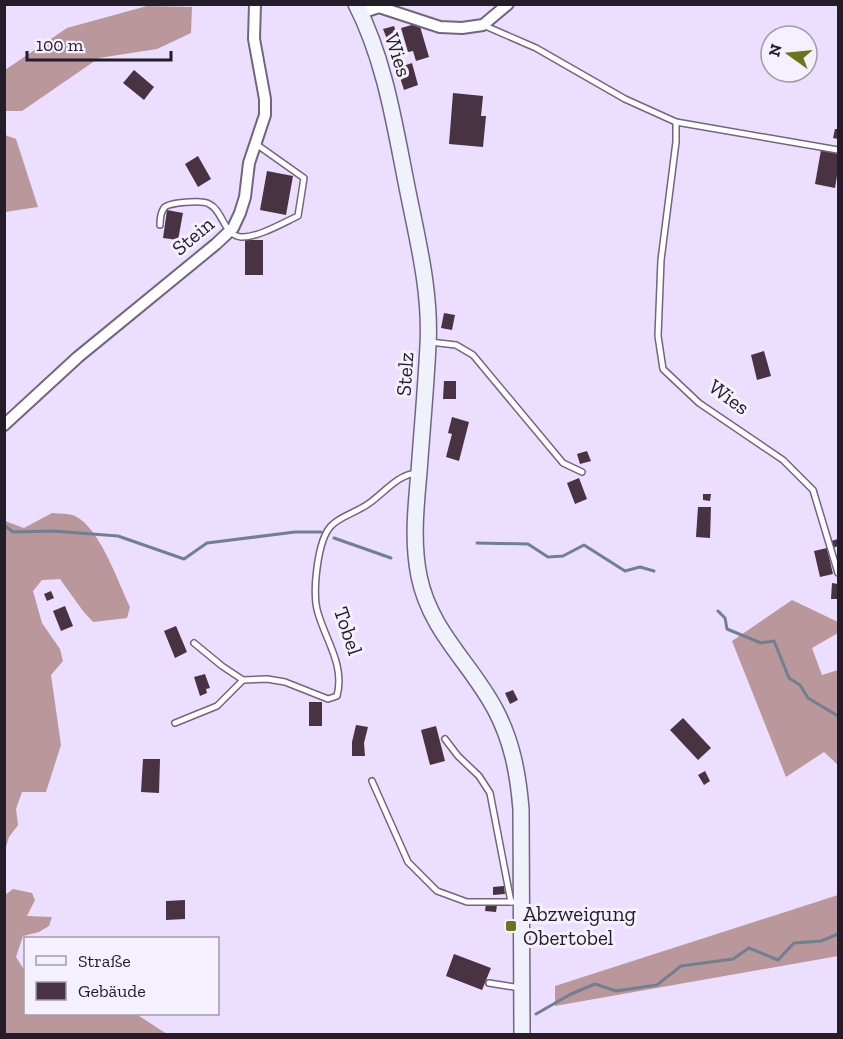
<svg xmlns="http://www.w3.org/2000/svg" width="843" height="1039" font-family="'Zilla Slab',serif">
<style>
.forest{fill:#b9979a}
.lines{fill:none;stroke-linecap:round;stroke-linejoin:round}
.stream{stroke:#6f8090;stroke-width:3}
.building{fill:#493242}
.lane-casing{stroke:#726581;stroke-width:8}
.street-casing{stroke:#726581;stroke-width:14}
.secondary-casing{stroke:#726581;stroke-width:18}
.lane{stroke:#fff;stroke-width:5}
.street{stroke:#fff;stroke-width:10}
.secondary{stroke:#eff2fb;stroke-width:15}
.poi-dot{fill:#6e741d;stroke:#f5f0fd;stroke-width:2}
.labels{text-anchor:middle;stroke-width:6;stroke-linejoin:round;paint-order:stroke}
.street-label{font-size:21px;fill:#221d28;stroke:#f5f0fd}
.poi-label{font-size:21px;fill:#221d28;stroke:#f5f0fd;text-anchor:start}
</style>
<rect width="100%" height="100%" fill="#ecdeff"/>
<g class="forest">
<polygon points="147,6 192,7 191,33 157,49 99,58 22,111 5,111 5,70 67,28"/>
<polygon points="5,135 16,139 38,207 5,212"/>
<path d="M52,513C59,514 69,513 75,516C100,528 118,582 130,607L127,618L93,622L83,611L60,579L42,580L33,591L42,623L60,649L63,661L51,675L61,745L46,792H22L16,809L18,825L9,837L5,850V521L24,528Z"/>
<polygon points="792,600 838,622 838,633 812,648 822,675 838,670 838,765 824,752 786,777 732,641"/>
<polygon points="13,889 32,893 35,900 27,916 52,917 49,926 39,932 23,936 16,957 25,971 26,1014 136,1014 167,1034 5,1034 5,895"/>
<polygon points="838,895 838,956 555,1006 555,986"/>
</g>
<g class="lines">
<g class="stream">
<polyline points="4,525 13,532 53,531 118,536 184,559 207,543 295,532 321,532"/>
<polyline points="334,538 391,558"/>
<polyline points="477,543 528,544 548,557 563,556 584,545 625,571 640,567 654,571"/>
<polyline points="718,611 725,618 727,629 761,643 774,641 789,678 800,685 808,698 838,716"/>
<polyline points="536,1014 571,994 595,984 616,991 657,985 681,966 733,959 749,948 778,960 794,943 821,941 838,934"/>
</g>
</g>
<g class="building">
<polygon points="419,23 429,57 416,61 413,51 408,52 401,28"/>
<polygon points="394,26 399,40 389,44 383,29"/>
<polygon points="412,63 418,85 404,90 397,68"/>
<polygon points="134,70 154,87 144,100 123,83"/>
<polygon points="453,93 483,96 481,116 486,116 483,147 449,144"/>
<polygon points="835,129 838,129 838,139 833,138"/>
<polygon points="821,150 838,154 838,170 835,188 815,184"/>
<polygon points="198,156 211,179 198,187 185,164"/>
<polygon points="267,171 293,176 286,215 260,210"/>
<polygon points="167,210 183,213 178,240 163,238"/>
<rect x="245" y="240" width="18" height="35"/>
<polygon points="444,313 455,315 452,330 441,328"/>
<polygon points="764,351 771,376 757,380 751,355"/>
<polygon points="444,381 456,381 456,399 443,399"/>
<polygon points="452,417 469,422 459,461 446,457 452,434 448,433"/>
<polygon points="587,451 591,461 580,464 577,454"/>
<polygon points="579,478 587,499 575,504 567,483"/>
<polygon points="703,494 711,494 710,501 703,500"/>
<polygon points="698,507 711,507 710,538 696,537"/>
<polygon points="838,539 838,546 833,548 831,541"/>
<polygon points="827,548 833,574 820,577 814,551"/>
<polygon points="832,583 838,584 838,599 831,599"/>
<polygon points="51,591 54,598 47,601 44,594"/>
<polygon points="65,606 73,626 61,631 53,611"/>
<polygon points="176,626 187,652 175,658 164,631"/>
<polygon points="205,674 210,688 206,689 207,693 200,696 194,677"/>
<polygon points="513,690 518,700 510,704 505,693"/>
<rect x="309" y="702" width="13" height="24"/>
<polygon points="683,718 711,748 698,760 670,730"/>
<polygon points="356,725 368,727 364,743 365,756 352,756 352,742"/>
<polygon points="436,726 445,761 430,765 421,730"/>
<polygon points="143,759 160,759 159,793 141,792"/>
<polygon points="705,771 710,781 704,785 698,775"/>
<polygon points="504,886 505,894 493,895 493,887"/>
<polygon points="185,900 185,919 166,920 166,901"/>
<polygon points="486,904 497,905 496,912 485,911"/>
<polygon points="454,954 491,968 482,990 446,976"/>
</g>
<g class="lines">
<defs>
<g id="lane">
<polyline points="483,25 536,48 625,99 676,122 838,150"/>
<polyline points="676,122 676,142 661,260 658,336 663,369 699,403 783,460 813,490 838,573"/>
<path d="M160,225C160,220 161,212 164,208C168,202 203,200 209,204C223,210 223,235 241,237C257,238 283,223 298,216L304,178L256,144"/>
<polyline points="430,342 456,345 473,355 563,463 582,472"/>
<path d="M194,643L222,666L243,680L267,679L285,682L328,699L337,696C345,665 326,641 318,613C312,594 317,539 332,525C341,516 357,512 368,504C383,494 398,474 417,473"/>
<polyline points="175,723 217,706 243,680"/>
<polyline points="445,739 458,756 479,776 490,793 511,902"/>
<polyline points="372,781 408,862 437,891 467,902 519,902"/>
<polyline points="489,983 520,988"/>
</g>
<g id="street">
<polyline points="361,13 379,7 440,27 462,28 483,25 508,4"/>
<polyline points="4,425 78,357 216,244 233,228 240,213 245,197 249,163 265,115 265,99 254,39 255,4"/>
</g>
<path id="secondary" d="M356,4C386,63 395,128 408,192C418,242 431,293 428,345C426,387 422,429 419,472C416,506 412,541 419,576C430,631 470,662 495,709C512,741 518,773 521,809L522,1034"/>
</defs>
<use href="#lane" class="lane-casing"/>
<use href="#street" class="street-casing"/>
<use href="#secondary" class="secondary-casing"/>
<use href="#lane" class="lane"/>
<use href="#street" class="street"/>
<use href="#secondary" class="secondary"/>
</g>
<rect class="poi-dot" x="505" y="920" width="12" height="12" rx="3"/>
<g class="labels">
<g class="street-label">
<text transform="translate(398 55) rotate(72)" y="7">Wies</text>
<text transform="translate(193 236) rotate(-40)" y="7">Stein</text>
<text transform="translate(405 374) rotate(-86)" y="7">Stelz</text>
<text transform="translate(729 397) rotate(36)" y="7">Wies</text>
<text transform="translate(348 631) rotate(71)" y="7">Tobel</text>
</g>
<g class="poi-label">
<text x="523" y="921">Abzweigung<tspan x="523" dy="24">Obertobel</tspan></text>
</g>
</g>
<rect width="843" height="1039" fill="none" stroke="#221d28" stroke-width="12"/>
<rect x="24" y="937" width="195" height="78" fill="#f5f0fd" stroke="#a19ca8" stroke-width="1.5"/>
<rect x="36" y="956" width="30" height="9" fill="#eff2fb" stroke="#a19ca8" stroke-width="1.5"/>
<text x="78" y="967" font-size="18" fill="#221d28">Straße</text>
<rect x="36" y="982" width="30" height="18" fill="#493242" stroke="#a19ca8" stroke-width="1.5"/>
<text x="78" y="997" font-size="18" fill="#221d28">Gebäude</text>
<g transform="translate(789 54) rotate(285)"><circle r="28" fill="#f5f0fd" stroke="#a19ca8" stroke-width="1.5"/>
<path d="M0-4.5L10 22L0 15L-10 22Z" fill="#6e741d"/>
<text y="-9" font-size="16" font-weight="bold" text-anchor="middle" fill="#221d28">N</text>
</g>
<path d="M27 51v9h144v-9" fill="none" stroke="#221d28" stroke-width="3"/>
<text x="36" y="51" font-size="18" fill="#221d28" stroke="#f5f0fd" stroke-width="4.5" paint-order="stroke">100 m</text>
</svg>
